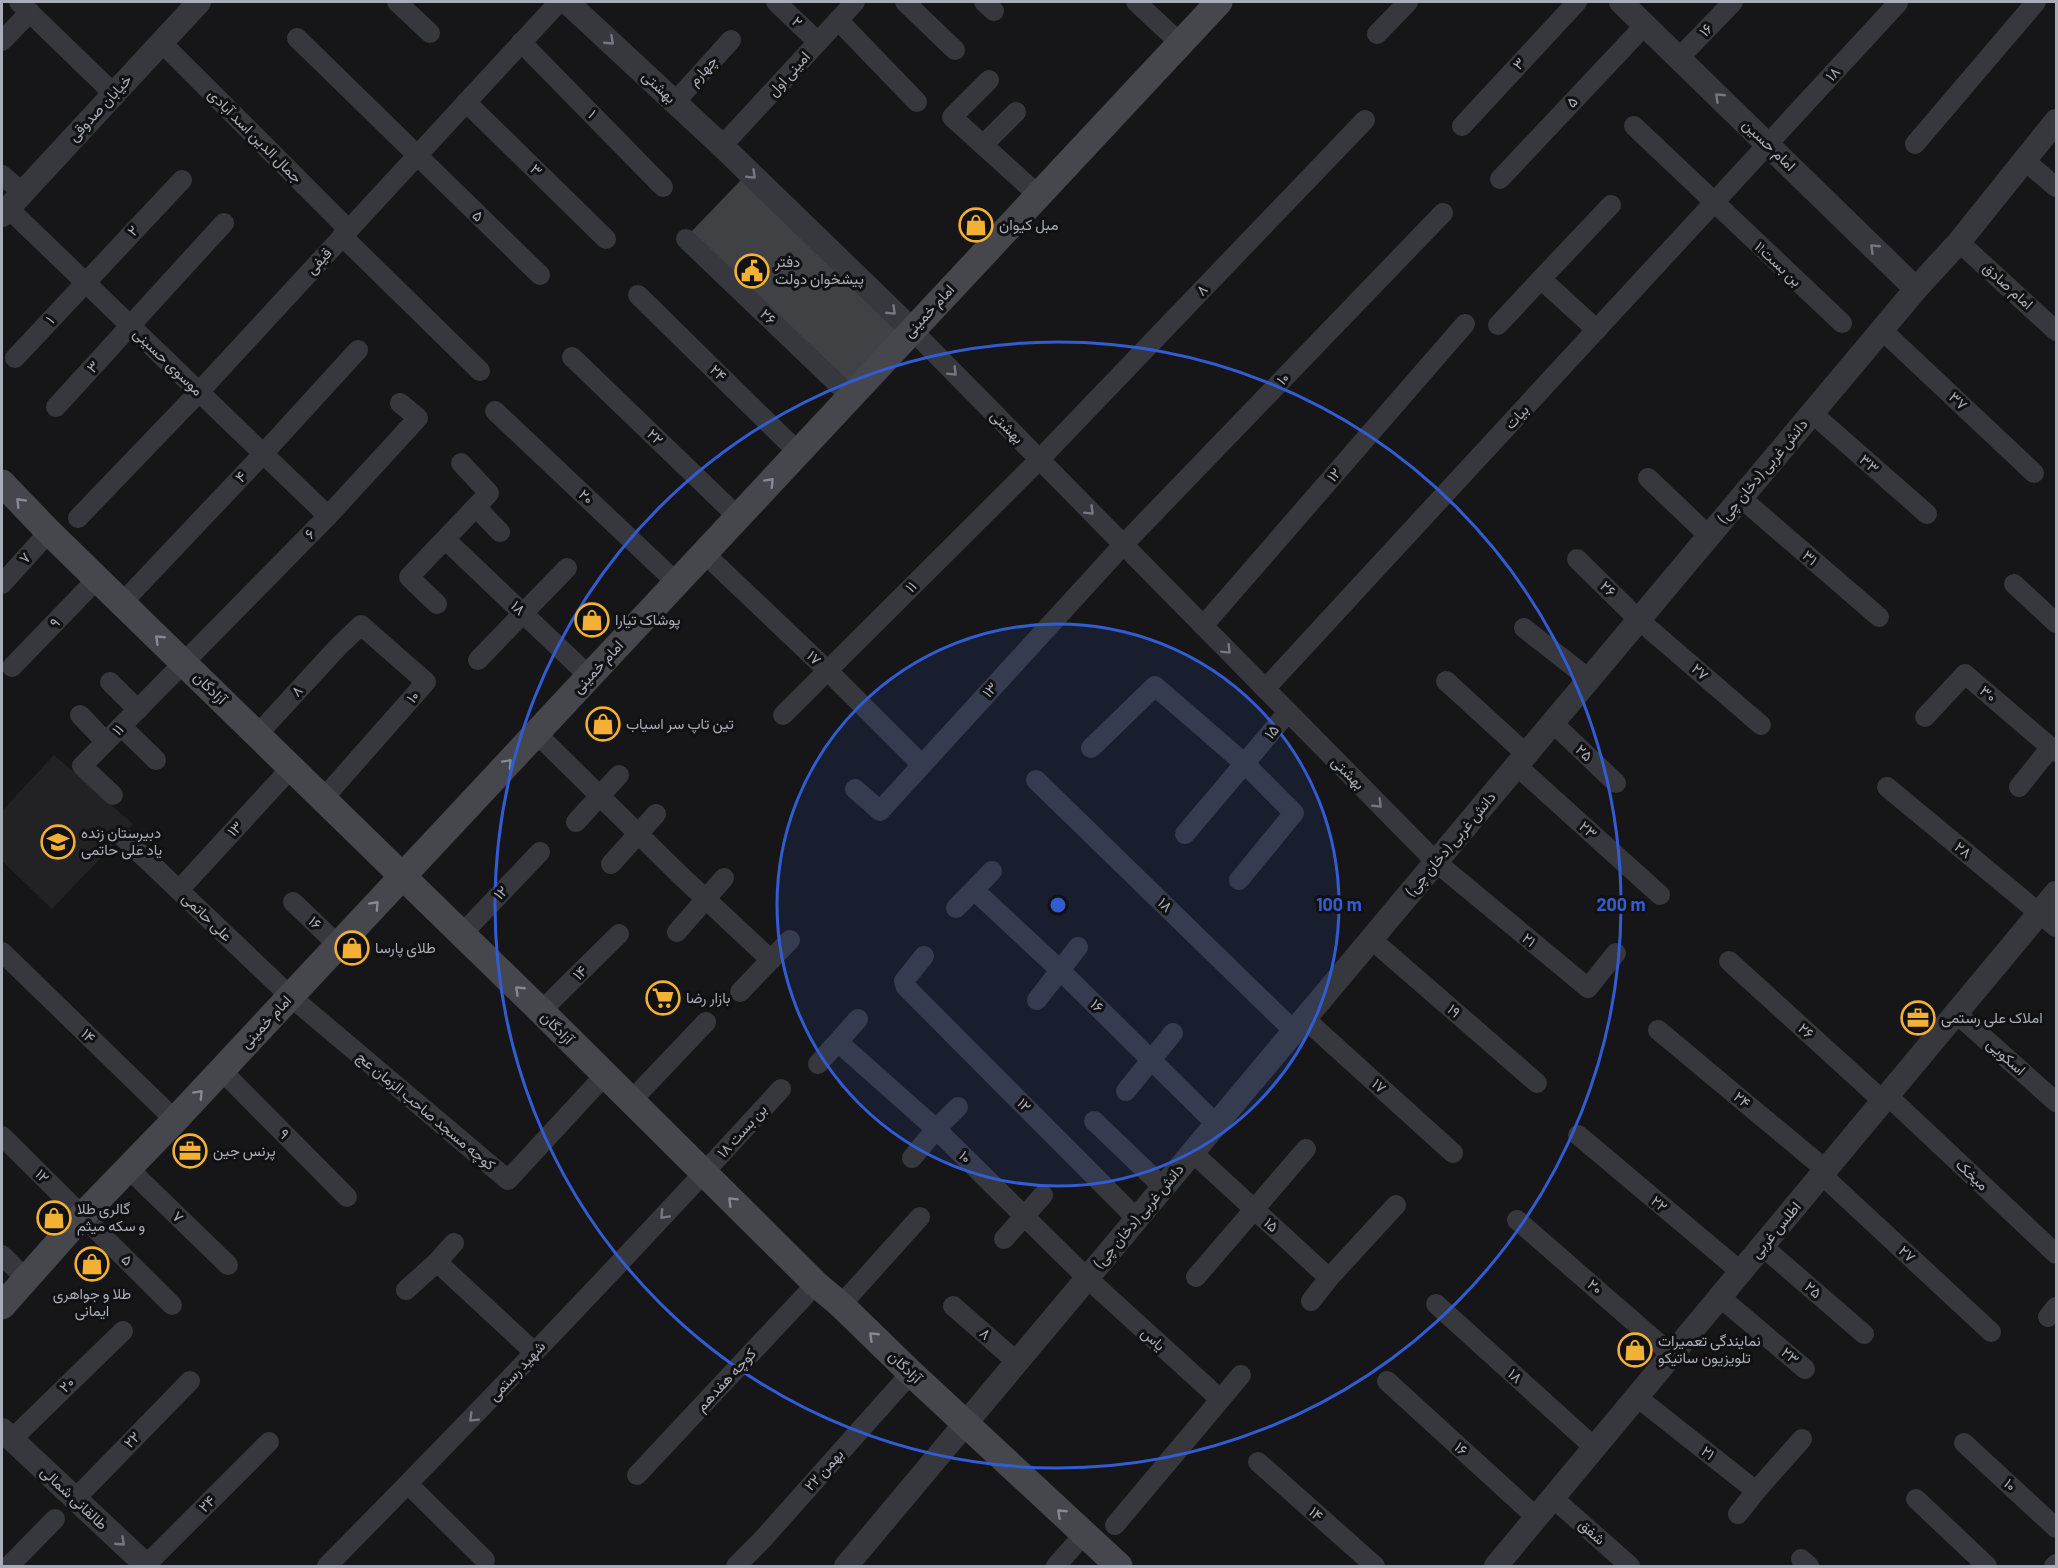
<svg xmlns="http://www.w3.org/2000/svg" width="2058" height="1568" font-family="Barlow,Vazirmatn,sans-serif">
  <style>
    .built { fill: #222225 }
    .building { fill: #404145 }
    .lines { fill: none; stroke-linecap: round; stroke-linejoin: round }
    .minor { stroke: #37383d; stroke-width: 20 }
    .tertiary { stroke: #37383d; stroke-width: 24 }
    .secondary { stroke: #45474d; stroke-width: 27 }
    .oneway { stroke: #757881 }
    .oneway2 { stroke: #858993 }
    .ring { fill: none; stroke: #325cd3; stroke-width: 3 }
    .labels { text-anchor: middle; stroke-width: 6; stroke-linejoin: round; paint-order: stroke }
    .street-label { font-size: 15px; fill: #a8adb8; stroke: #111113 }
    .poi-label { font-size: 15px; fill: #a8adb8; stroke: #111113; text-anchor: start }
    .centre { fill: #325cd3; stroke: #111113; stroke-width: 3 }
    .ring-label { font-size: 18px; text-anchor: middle; font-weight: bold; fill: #325cd3; stroke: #111113; stroke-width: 6; stroke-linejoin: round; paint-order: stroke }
  </style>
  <rect width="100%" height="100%" fill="#161618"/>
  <polygon class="built" points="54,755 133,824 52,909 2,861 2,811"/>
  <polygon class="building" points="742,179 900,331 849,385 691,232"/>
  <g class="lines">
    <g class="minor">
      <polyline points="19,2 114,94"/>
      <polyline points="397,2 430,33"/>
      <polyline points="776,2 818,42"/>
      <polyline points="905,2 955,50"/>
      <polyline points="984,2 994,11"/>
      <polyline points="1136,2 1180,43"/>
      <polyline points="838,20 917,102"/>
      <polyline points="1377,34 1408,2"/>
      <polyline points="297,38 540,275"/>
      <polyline points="2,41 30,12"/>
      <polyline points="161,42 348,229"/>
      <polyline points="521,42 663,187"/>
      <polyline points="1679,58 1733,2"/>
      <polyline points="989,80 952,117 1038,195"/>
      <polyline points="466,102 606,239"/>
      <polyline points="675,102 731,40"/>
      <polyline points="1462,126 1577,2"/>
      <polyline points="1634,126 1842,323"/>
      <polyline points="1915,144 2036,2"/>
      <polyline points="983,145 1016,112"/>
      <polyline points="722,146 855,2"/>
      <polyline points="2024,160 2056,187"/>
      <polyline points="2,175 22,192"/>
      <polyline points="1500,179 1645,25"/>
      <polyline points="8,208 328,516"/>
      <polyline points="342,236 480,371"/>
      <polyline points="686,239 850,396"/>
      <polyline points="1959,242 2056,331"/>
      <polyline points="1541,279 1611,205"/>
      <polyline points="638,295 798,452"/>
      <polyline points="1498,325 1541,279 1597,330"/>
      <polyline points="912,330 1436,862 1588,988 1616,953"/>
      <polyline points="1882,330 2034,473"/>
      <polyline points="572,357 738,517"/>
      <polyline points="15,358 182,180"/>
      <polyline points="56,407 224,223"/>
      <polyline points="495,411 676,582"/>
      <polyline points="1812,413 1927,514"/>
      <polyline points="1648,478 1709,536"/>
      <polyline points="1741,498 1879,617"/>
      <polyline points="476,507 500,532"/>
      <polyline points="78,518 199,392 559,2"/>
      <polyline points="446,540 589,676"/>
      <polyline points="704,553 827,670 922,765"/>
      <polyline points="1577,559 1639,620 1761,725"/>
      <polyline points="2,584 49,532"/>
      <polyline points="2014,584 2056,623"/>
      <polyline points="122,603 263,454 358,350"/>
      <polyline points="437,604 409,577 489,493 461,463"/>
      <polyline points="1203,626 1465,324"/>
      <polyline points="1524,628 1589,679"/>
      <polyline points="478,660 567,568"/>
      <polyline points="12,667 97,579"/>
      <polyline points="1446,681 1526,754"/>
      <polyline points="110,682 138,710"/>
      <polyline points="1265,689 1898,3"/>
      <polyline points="80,715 106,742"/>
      <polyline points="783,715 1039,460 1365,120"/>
      <polyline points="1925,717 1965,674 2056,752"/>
      <polyline points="1553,723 1616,783"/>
      <polyline points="122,727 156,760"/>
      <polyline points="536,733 679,874 771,960"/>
      <polyline points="257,735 338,647 361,625 426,682 322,800"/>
      <polyline points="1091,748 1155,686 1245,764 1294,813 1239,880"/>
      <polyline points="1517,766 1660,895"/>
      <polyline points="1036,780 1294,1031"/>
      <polyline points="1887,787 2056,927"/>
      <polyline points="2019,787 2051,747"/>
      <polyline points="855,789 880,811 1123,545 1443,213"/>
      <polyline points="113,795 82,766 328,516 418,418 400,403"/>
      <polyline points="576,822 619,775"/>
      <polyline points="1185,834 1288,712"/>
      <polyline points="124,838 290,996 508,1180 605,1075"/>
      <polyline points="611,864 656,814"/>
      <polyline points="179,890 291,768"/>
      <polyline points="974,890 1060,970 1216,1124"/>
      <polyline points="293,902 338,945"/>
      <polyline points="956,908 992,871"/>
      <polyline points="677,932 724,878"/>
      <polyline points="462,934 540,852"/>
      <polyline points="1371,939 1537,1083"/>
      <polyline points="2,952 175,1120"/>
      <polyline points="924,956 904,981 906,987 1137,1219"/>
      <polyline points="1729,961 1883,1101"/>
      <polyline points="740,992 790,940"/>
      <polyline points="1037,1000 1078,947"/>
      <polyline points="541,1011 619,934"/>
      <polyline points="1956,1013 2056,1102"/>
      <polyline points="1305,1019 1453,1153"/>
      <polyline points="1658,1030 1826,1170"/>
      <polyline points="838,1042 936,1129 1087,1278 1220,1399"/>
      <polyline points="818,1064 858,1019"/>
      <polyline points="221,1070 347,1197"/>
      <polyline points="1126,1091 1173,1033"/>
      <polyline points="1888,1096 2056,1254"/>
      <polyline points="631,1101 706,1022"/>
      <polyline points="1094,1121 1163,1187"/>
      <polyline points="1578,1135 1741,1272"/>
      <polyline points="2,1136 172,1305"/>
      <polyline points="1193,1153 1329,1278 1311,1301"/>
      <polyline points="912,1158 936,1129 958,1107"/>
      <polyline points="128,1168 228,1265"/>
      <polyline points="1822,1175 1991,1332"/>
      <polyline points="1517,1220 1672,1355"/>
      <polyline points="1004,1239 1043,1195"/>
      <polyline points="1762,1246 1864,1334"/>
      <polyline points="2,1255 26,1279"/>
      <polyline points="437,1262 534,1352"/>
      <polyline points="1196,1277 1306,1149"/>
      <polyline points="1329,1278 1396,1205"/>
      <polyline points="406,1290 437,1262 454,1243"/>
      <polyline points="1720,1297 1805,1369"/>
      <polyline points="1436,1304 1595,1448"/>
      <polyline points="841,1305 920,1217"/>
      <polyline points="953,1306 1017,1362"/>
      <polyline points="2048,1317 2056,1307"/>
      <polyline points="1387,1381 1536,1517"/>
      <polyline points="1637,1397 1756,1491 1738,1514"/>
      <polyline points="12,1439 123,1331"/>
      <polyline points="1964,1443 2056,1528"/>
      <polyline points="1258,1462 1375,1566"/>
      <polyline points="637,1475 816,1284"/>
      <polyline points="408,1484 485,1560"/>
      <polyline points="1756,1491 1802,1439"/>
      <polyline points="1553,1498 1630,1566"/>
      <polyline points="75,1499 190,1381"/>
      <polyline points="1916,1499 1987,1566"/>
      <polyline points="1115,1525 1241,1375"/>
      <polyline points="1801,1559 1809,1566"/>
      <polyline points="146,1565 269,1442"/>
      <polyline points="9,1566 55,1519"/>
      <path d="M 327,1566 C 481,1410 633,1251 781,1089"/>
      <polyline points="736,1566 762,1540 911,1373"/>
      <polyline points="1056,1566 1084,1534"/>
      <polyline points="2054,1566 2056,1564"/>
    </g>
    <g class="tertiary">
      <polyline points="567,2 722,146 912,330"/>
      <polyline points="1621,2 1916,289"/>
      <polyline points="2,215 199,2"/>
      <polyline points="2,1430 147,1566"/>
      <polyline points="846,1566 1916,289 1959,242 2056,121"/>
      <polyline points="1496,1566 2056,893"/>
    </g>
    <g class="secondary">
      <polyline points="2,483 49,532 541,1011 816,1284 841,1305 911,1373 1119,1566"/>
      <polyline points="2,1306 82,1216 175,1120 1219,2"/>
    </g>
  </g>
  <defs><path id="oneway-chevron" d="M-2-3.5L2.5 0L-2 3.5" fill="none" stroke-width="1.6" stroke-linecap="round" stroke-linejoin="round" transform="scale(1.5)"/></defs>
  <g class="oneway">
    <use href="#oneway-chevron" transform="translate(610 41) rotate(43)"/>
    <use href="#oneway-chevron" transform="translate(1719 97) rotate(-136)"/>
    <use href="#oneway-chevron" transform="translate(752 175) rotate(44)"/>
    <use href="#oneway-chevron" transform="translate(1874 248) rotate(-136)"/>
    <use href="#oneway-chevron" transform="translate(892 311) rotate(44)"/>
    <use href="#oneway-chevron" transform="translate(953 372) rotate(45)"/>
    <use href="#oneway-chevron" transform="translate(1090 511) rotate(45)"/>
    <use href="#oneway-chevron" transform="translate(1227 650) rotate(45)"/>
    <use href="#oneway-chevron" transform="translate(1378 804) rotate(45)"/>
    <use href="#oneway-chevron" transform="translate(664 1215) rotate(133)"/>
    <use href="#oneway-chevron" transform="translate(473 1418) rotate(135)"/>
    <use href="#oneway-chevron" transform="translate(121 1542) rotate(43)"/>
  </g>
  <g class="oneway2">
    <use href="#oneway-chevron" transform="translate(770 482) rotate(-47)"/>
    <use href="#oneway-chevron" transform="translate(20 502) rotate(-134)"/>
    <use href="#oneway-chevron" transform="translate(159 639) rotate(-136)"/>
    <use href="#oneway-chevron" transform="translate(508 763) rotate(-47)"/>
    <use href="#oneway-chevron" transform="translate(375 905) rotate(-47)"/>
    <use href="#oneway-chevron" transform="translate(519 990) rotate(-136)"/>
    <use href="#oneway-chevron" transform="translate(199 1094) rotate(-47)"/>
    <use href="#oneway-chevron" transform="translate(732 1201) rotate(-135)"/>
    <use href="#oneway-chevron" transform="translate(873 1336) rotate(-136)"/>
    <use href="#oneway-chevron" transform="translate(1061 1513) rotate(-137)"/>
  </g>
  <circle cx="1058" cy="905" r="281" fill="#325cd3" fill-opacity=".12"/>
  <g class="ring">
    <circle cx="1058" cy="905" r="281"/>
    <circle cx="1058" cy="905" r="563"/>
  </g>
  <defs>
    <symbol id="shop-ring" viewBox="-11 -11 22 22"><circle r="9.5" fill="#111113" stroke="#f2b134" stroke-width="1.5"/><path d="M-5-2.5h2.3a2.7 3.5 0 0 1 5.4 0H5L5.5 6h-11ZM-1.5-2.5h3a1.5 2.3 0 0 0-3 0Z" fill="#f2b134"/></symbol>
    <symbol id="civic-ring" viewBox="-11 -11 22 22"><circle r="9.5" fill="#111113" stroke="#f2b134" stroke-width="1.5"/><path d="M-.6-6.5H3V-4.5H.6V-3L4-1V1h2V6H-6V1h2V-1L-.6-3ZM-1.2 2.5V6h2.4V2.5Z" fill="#f2b134"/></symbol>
    <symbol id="school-ring" viewBox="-11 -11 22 22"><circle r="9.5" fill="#111113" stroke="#f2b134" stroke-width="1.5"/><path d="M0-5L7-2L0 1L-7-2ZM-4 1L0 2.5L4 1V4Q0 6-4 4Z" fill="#f2b134"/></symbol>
    <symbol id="supermarket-ring" viewBox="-11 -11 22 22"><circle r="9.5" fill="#111113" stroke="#f2b134" stroke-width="1.5"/><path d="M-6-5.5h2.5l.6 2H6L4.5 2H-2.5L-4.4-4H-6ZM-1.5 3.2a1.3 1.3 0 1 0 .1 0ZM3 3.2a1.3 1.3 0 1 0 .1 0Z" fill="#f2b134"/></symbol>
    <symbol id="office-ring" viewBox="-11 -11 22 22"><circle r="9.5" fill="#111113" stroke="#f2b134" stroke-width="1.5"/><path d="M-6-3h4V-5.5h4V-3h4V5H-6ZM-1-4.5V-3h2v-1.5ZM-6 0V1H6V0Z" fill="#f2b134"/></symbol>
  </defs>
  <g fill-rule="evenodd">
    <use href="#shop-ring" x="957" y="206" width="38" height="38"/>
    <use href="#civic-ring" x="733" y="252" width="38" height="38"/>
    <use href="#shop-ring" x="573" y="601" width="38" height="38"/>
    <use href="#shop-ring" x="584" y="705" width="38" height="38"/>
    <use href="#school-ring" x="39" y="823" width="38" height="38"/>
    <use href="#shop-ring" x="333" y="929" width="38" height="38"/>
    <use href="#supermarket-ring" x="644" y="979" width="38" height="38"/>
    <use href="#office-ring" x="1899" y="999" width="38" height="38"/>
    <use href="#office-ring" x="171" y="1132" width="38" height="38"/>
    <use href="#shop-ring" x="35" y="1199" width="38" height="38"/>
    <use href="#shop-ring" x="73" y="1245" width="38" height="38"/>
    <use href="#shop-ring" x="1616" y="1331" width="38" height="38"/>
  </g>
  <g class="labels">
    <g class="street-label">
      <text transform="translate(797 22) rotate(44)" y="5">۲</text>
      <text transform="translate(1706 30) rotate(-47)" y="5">۱۶</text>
      <text transform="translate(1519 64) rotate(-47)" y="5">۳</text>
      <text transform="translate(703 71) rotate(-48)" y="5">چهارم</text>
      <text transform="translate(789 74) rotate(-48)" y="5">امینی اول</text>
      <text transform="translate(1833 74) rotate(-48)" y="5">۱۸</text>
      <text transform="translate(659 87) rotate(43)" y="5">بهشتی</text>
      <text transform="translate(1572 102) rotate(-47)" y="5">۵</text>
      <text transform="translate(100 108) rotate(-47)" y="5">خیابان صدوقی</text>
      <text transform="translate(592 114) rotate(46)" y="5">۱</text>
      <text transform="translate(255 136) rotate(45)" y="5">جمال الدین اسد آبادی</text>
      <text transform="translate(1769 145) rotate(44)" y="5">امام حسین</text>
      <text transform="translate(536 170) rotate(44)" y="5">۳</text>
      <text transform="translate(478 216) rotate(44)" y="5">۵</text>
      <text transform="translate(133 231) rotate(-46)" y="5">۲</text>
      <text transform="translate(319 261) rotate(-47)" y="5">قیفی</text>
      <text transform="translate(1778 264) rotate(43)" y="5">بن بست۱۱</text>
      <text transform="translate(2008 286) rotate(42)" y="5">امام صادق</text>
      <text transform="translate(1202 290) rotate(-46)" y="5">۸</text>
      <text transform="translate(929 311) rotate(-47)" y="5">امام خمینی</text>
      <text transform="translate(768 317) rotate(44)" y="5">۲۶</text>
      <text transform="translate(50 320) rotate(-47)" y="5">۱</text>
      <text transform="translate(168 362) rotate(44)" y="5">موسوی حسینی</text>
      <text transform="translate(93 367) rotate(-47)" y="5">۳</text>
      <text transform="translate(718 373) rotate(44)" y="5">۲۴</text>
      <text transform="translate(1283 379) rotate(-46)" y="5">۱۰</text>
      <text transform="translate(1958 401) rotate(43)" y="5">۳۷</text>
      <text transform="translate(1517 417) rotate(-47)" y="5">بیات</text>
      <text transform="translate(1007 427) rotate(45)" y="5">بهشتی</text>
      <text transform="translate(655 437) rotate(44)" y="5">۲۲</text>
      <text transform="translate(1869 464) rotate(42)" y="5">۳۳</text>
      <text transform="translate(1763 471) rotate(-50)" y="5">دانش غربی (دخان چی)</text>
      <text transform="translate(1334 475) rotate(-49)" y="5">۱۲</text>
      <text transform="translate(241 477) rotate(-46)" y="5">۴</text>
      <text transform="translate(586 497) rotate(44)" y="5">۲۰</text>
      <text transform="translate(310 534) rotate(-46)" y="5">۶</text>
      <text transform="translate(25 558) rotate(-48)" y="5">۷</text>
      <text transform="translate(1810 558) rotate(41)" y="5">۳۱</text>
      <text transform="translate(911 587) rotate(-45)" y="5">۱۱</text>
      <text transform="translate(1608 589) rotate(44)" y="5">۲۶</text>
      <text transform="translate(518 608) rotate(44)" y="5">۱۸</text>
      <text transform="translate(55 623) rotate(-46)" y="5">۹</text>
      <text transform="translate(814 658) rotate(44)" y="5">۱۷</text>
      <text transform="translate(598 667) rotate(-47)" y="5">امام خمینی</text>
      <text transform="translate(1700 672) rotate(41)" y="5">۲۷</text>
      <text transform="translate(210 688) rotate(44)" y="5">آزادگان</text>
      <text transform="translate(990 690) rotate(-48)" y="5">۱۳</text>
      <text transform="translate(297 691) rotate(-48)" y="5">۸</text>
      <text transform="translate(1988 694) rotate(40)" y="5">۳۰</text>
      <text transform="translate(413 697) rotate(-49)" y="5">۱۰</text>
      <text transform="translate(118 730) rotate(-45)" y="5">۱۱</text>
      <text transform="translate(1272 732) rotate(-50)" y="5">۱۵</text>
      <text transform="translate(1584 753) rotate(44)" y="5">۲۵</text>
      <text transform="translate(1348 773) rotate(45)" y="5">بهشتی</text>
      <text transform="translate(235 829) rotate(-47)" y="5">۱۳</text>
      <text transform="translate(1588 830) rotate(42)" y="5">۲۳</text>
      <text transform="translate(1451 844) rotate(-50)" y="5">دانش غربی (دخان چی)</text>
      <text transform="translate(1963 850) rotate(39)" y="5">۲۸</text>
      <text transform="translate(501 893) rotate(-46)" y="5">۱۲</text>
      <text transform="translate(1165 905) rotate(44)" y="5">۱۸</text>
      <text transform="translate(207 917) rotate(44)" y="5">علی حاتمی</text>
      <text transform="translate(315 923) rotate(44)" y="5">۱۶</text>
      <text transform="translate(1529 940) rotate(40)" y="5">۲۱</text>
      <text transform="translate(580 973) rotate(-45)" y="5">۱۴</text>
      <text transform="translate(1097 1006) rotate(44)" y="5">۱۶</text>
      <text transform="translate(1454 1011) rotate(41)" y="5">۱۹</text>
      <text transform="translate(266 1022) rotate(-47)" y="5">امام خمینی</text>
      <text transform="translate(557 1028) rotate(45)" y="5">آزادگان</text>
      <text transform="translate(1806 1031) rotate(42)" y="5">۲۶</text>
      <text transform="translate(88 1036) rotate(44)" y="5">۱۴</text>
      <text transform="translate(2006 1057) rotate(42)" y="5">اسکویی</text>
      <text transform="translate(1379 1086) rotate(42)" y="5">۱۷</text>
      <text transform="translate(1742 1100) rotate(40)" y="5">۲۴</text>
      <text transform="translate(1024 1105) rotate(45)" y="5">۱۲</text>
      <text transform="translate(426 1111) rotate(40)" y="5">کوچه مسجد صاحب الزمان عج</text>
      <text transform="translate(742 1131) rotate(-48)" y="5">بن بست ۱۸</text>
      <text transform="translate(284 1134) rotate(45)" y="5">۹</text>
      <text transform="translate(965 1157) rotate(44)" y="5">۱۰</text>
      <text transform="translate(1972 1175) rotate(43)" y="5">میخک</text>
      <text transform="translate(42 1176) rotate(45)" y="5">۱۲</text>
      <text transform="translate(1659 1204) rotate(40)" y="5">۲۲</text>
      <text transform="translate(1139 1216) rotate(-50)" y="5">دانش غربی (دخان چی)</text>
      <text transform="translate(178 1217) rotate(44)" y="5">۷</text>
      <text transform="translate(1271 1225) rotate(43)" y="5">۱۵</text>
      <text transform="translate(1776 1230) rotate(-50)" y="5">اطلس غربی</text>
      <text transform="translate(1907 1254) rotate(43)" y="5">۲۷</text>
      <text transform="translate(127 1260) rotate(45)" y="5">۵</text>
      <text transform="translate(1595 1287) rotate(41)" y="5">۲۰</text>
      <text transform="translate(1813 1290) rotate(41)" y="5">۲۵</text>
      <text transform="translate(985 1334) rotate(41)" y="5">۸</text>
      <text transform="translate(1153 1339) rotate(42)" y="5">یاس</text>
      <text transform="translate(1790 1356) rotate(41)" y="5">۲۳</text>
      <text transform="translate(905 1367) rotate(44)" y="5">آزادگان</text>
      <text transform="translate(517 1371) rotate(-47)" y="5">شهید رستمی</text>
      <text transform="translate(1515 1376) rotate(42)" y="5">۱۸</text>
      <text transform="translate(726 1380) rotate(-47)" y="5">کوچه هفدهم</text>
      <text transform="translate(67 1385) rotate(-44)" y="5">۲۰</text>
      <text transform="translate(132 1440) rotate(-46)" y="5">۲۲</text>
      <text transform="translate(1461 1449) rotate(42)" y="5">۱۶</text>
      <text transform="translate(1708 1453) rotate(38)" y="5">۲۱</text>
      <text transform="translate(824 1470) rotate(-48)" y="5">۲۲ بهمن</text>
      <text transform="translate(2010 1485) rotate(43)" y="5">۱۰</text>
      <text transform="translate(74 1498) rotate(43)" y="5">طالقانی شمالی</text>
      <text transform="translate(207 1504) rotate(-45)" y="5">۲۴</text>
      <text transform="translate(1316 1514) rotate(42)" y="5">۱۴</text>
      <text transform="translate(1592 1532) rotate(42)" y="5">شفق</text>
    </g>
    <g class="poi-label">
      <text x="999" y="230">مبل کیوان</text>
      <text x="775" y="267">دفتر<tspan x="775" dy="17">پیشخوان دولت</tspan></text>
      <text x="615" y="625">پوشاک تیارا</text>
      <text x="626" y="729">تین تاپ سر اسیاب</text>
      <text x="81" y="838">دبیرستان زنده<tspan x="81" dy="17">یاد علی حاتمی</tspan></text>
      <text x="375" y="953">طلای پارسا</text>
      <text x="686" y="1003">بازار رضا</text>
      <text x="1941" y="1023">املاک علی رستمی</text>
      <text x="213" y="1156">پرنس جین</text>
      <text x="77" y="1214">گالری طلا<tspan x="77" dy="17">و سکه میثم</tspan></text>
      <text x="92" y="1299" text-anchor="middle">طلا و جواهری<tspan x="92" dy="17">ایمانی</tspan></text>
      <text x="1658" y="1346">نمایندگی تعمیرات<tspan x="1658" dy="17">تلویزیون ساتیکو</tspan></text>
    </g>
  </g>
  <circle cx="1058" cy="905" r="9" class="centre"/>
  <g class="ring-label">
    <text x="1339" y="911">100 m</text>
    <text x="1621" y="911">200 m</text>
  </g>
  <rect width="2058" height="1568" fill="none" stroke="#a8adb8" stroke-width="6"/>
</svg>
